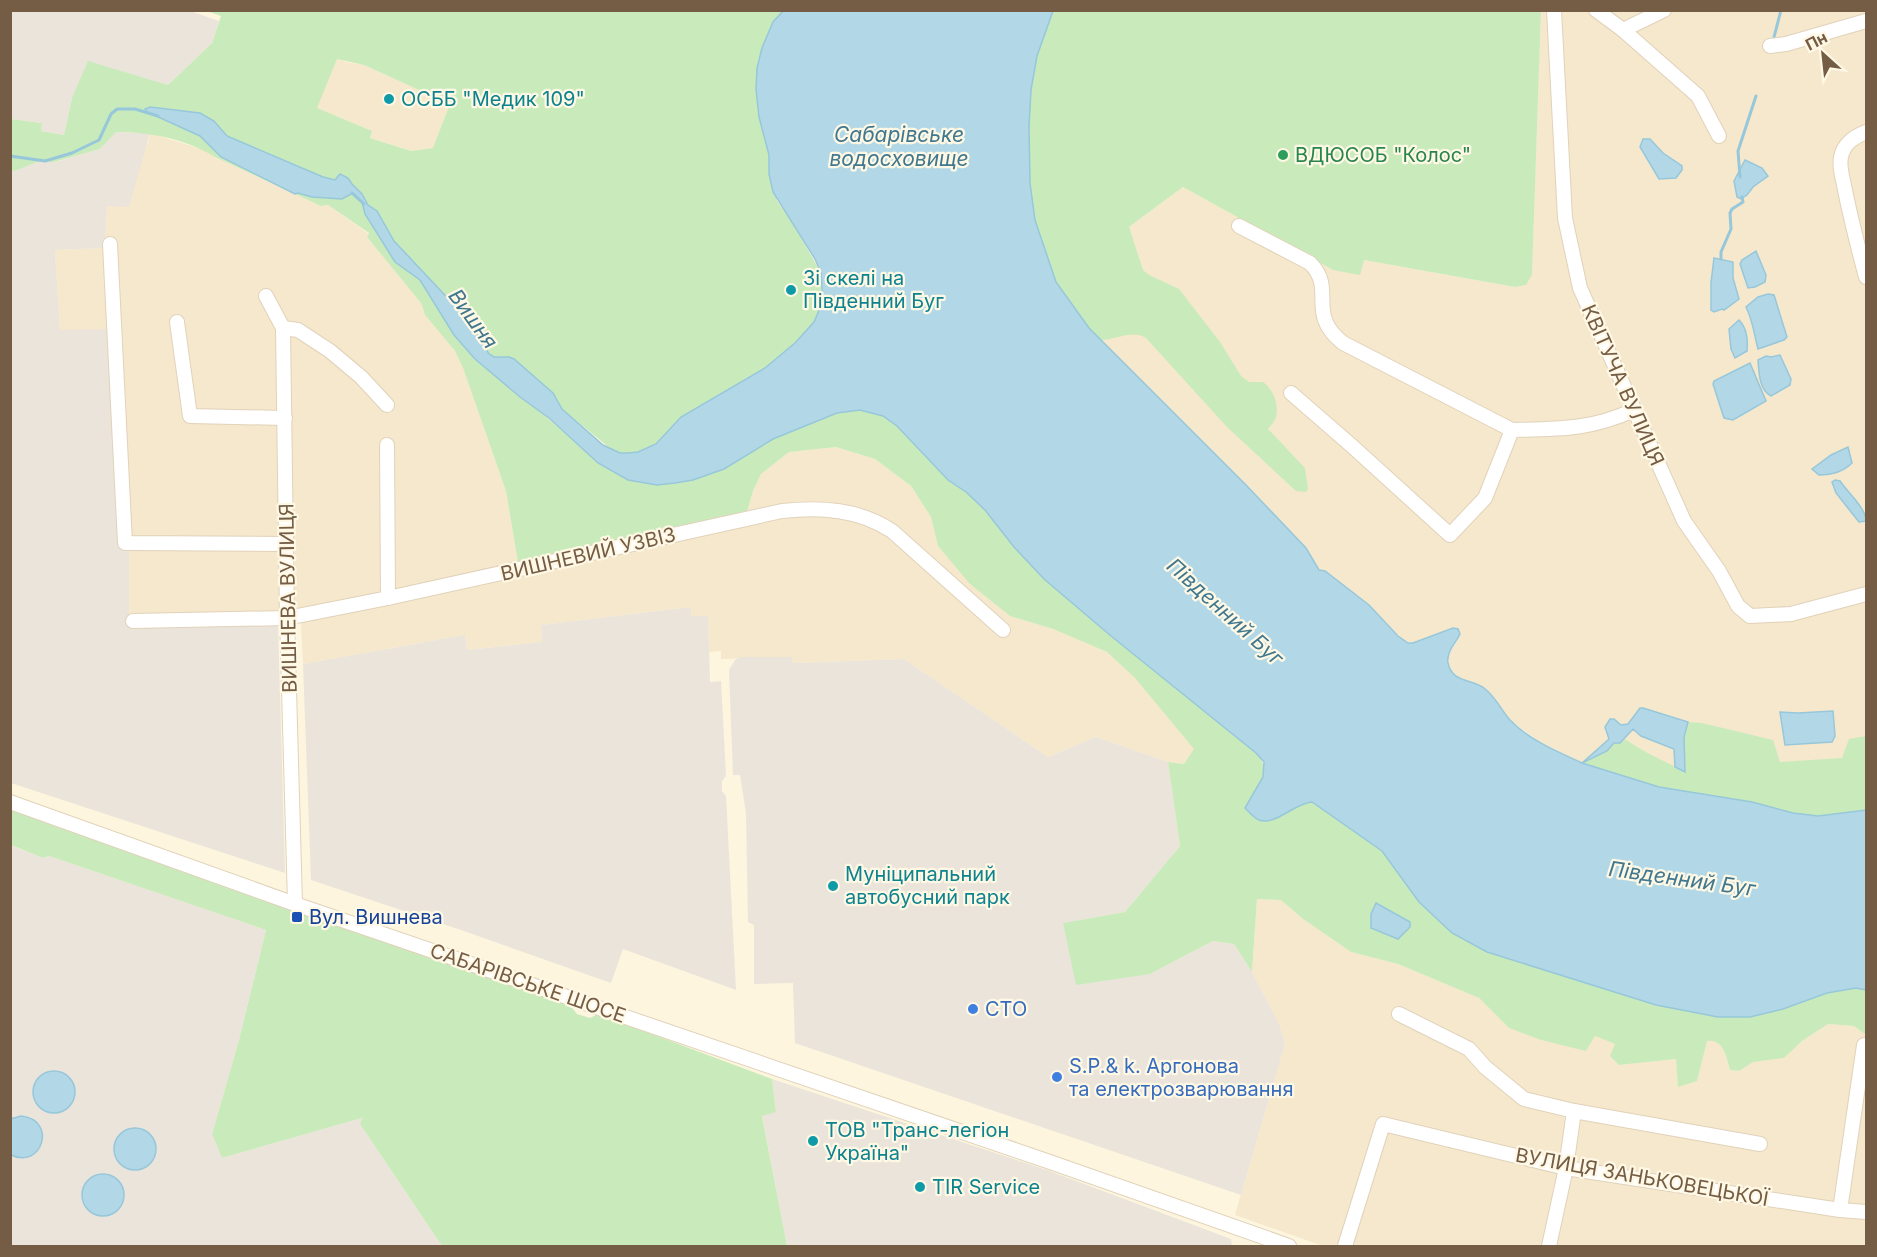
<svg xmlns="http://www.w3.org/2000/svg" width="1877" height="1257" font-family="Inter,sans-serif">
  <style>
    .residential { fill: #f5e8cc }
    .industrial { fill: #ebe4da }
    .green { fill: #c9ebbc; fill-rule: evenodd }
    .water { fill: #b2d8e7; stroke: #97c7da; stroke-width: 1.5 }
    .lines { fill: none; stroke-linecap: round; stroke-linejoin: round }
    .stream { stroke: #97c7da; stroke-width: 3 }
    .minor-casing { stroke: #e1d2ba; stroke-width: 16 }
    .minor { stroke: #fff; stroke-width: 14 }
    .culture-dot { fill: #0f9aa8; stroke: #fff8e5; stroke-width: 2 }
    .leisure-dot { fill: #2e9e5b; stroke: #fff8e5; stroke-width: 2 }
    .transit-dot { fill: #1a4fb4; stroke: #fff8e5; stroke-width: 2 }
    .shop-dot { fill: #3f7fe0; stroke: #fff8e5; stroke-width: 2 }
    .labels { text-anchor: middle; stroke-width: 4.5; stroke-linejoin: round; paint-order: stroke }
    .culture-label { font-size: 20px; fill: #0d838f; stroke: #fff8e5; text-anchor: start }
    .leisure-label { font-size: 20px; fill: #27864d; stroke: #fff8e5; text-anchor: start }
    .street-label { font-size: 20px; fill: #745c45; stroke: #fff8e5 }
    .transit-label { font-size: 20px; fill: #164399; stroke: #fff8e5; text-anchor: start }
    .shop-label { font-size: 20px; fill: #366cbe; stroke: #fff8e5; text-anchor: start }
    .water-label { font-size: 21px; font-style: italic; fill: #407890; stroke: #fff8e5 }
  </style>
  <rect width="100%" height="100%" fill="#fdf5de"/>
  <g class="residential">
    <polygon points="1541,11 1866,11 1866,810 1581,763 1537,740 1509,719 1483,687 1461,680 1450,669 1448,656 1458,640 1453,628 1413,643 1404,641 1369,605 1319,570 1306,548 1246,485 1089,328 1056,282 1183,187 1333,270 1364,260 1515,287 1526,285 1532,275"/>
    <polygon points="337,58 346,62 364,65 441,100 448,109 434,148 411,151 370,138 372,131 316,108"/>
    <polygon points="150,133 204,150 215,157 321,206 328,205 369,234 367,237 421,303 425,315 455,351 463,368 506,491 519,569 745,519 753,491 761,474 789,452 836,447 875,459 911,486 931,517 938,546 1010,616 1053,629 1107,652 1135,678 1195,749 1184,764 1168,762 1096,737 1048,757 904,659 793,663 792,657 721,659 721,651 709,652 708,616 691,616 690,607 541,625 542,642 467,650 465,635 303,664 301,623 129,625 129,549 122,549 110,329 60,331 55,250 105,248 107,206 148,143"/>
    <polygon points="1257,899 1281,900 1303,919 1351,952 1398,964 1479,998 1509,1028 1541,1040 1586,1050 1595,1036 1615,1044 1619,1065 1676,1059 1679,1086 1697,1081 1706,1041 1713,1040 1722,1045 1730,1070 1739,1071 1752,1062 1784,1058 1802,1041 1828,1024 1854,1026 1866,1035 1866,1246 1323,1246 1235,1215 1285,1044 1280,1026 1252,972"/>
  </g>
  <g class="industrial">
    <polygon points="11,11 190,11 219,21 212,43 168,85 72,98 64,135 41,131 42,123 11,119"/>
    <polygon points="115,132 150,133 129,207 107,206 105,248 55,250 60,330 111,329 129,549 129,625 278,624 285,873 11,783 11,170 15,171 37,162 55,162 100,149"/>
    <polygon points="691,607 691,616 708,616 710,682 721,681 726,776 722,781 722,791 726,796 736,990 623,949 611,983 458,929 311,880 303,664 465,635 467,650 542,642 541,625"/>
    <polygon points="740,657 792,657 793,663 904,659 1048,757 1096,737 1168,762 1180,846 1125,912 1064,923 1150,974 1213,941 1234,944 1252,972 1280,1026 1285,1044 1241,1195 795,1043 793,983 754,984 754,925 748,922 746,813 740,775 733,775 729,670 735,660"/>
    <polygon points="10,845 43,858 49,856 266,930 239,1040 212,1134 222,1158 362,1118 360,1124 442,1246 11,1246"/>
    <polygon points="772,1079 1047,1170 1231,1239 1232,1246 787,1246 762,1115 776,1112"/>
  </g>
  <g class="green">
    <path d="M 207,11 L 812,11 L 759,57 L 756,89 L 759,117 L 769,155 L 769,174 L 777,201 L 794,225 L 821,273 L 823,301 L 814,322 L 795,343 L 766,368 L 656,444 L 638,452 L 629,453 L 620,453 L 611,449 L 562,409 L 553,393 L 534,406 L 598,463 L 628,480 L 657,485 L 692,480 L 724,469 L 773,439 L 837,413 L 860,410 L 883,416 L 897,426 L 948,480 L 966,492 L 985,510 L 1014,547 L 1044,579 L 1111,636 L 1256,753 C 1265,763 1267,772 1259,784 L 1285,814 L 1300,804 L 1312,802 L 1382,851 L 1419,902 L 1487,952 L 1656,1005 L 1718,1017 L 1750,1017 L 1783,1009 L 1827,993 L 1856,988 L 1866,990 L 1866,1035 L 1854,1026 L 1828,1024 L 1802,1041 L 1784,1058 L 1753,1062 L 1739,1071 L 1730,1070 C 1726,1057 1724,1039 1707,1041 L 1697,1081 L 1678,1087 L 1676,1059 L 1619,1065 L 1610,1056 L 1615,1044 L 1595,1036 L 1586,1051 L 1541,1040 L 1509,1028 L 1479,998 L 1398,964 L 1351,952 L 1303,919 L 1281,900 L 1257,899 L 1252,972 L 1234,944 L 1213,941 L 1150,974 L 1076,985 L 1063,923 L 1125,912 L 1180,846 L 1168,762 L 1184,764 L 1194,749 L 1135,678 L 1107,652 L 1053,629 L 1010,616 L 970,584 L 938,546 L 931,517 L 911,486 L 875,459 L 836,447 L 789,452 L 761,474 L 753,491 L 745,519 L 519,569 L 506,491 L 463,368 L 455,351 L 425,315 L 421,303 L 367,237 L 369,233 L 328,205 L 321,206 L 215,157 C 186,139 150,132 116,132 L 100,149 L 54,162 L 37,162 L 15,171 L 11,170 L 11,119 L 42,123 L 41,131 L 64,135 L 72,98 L 88,61 L 168,85 L 212,43 L 221,16 ZM 337,59 L 364,65 L 441,100 L 448,109 L 433,148 L 411,151 L 370,138 L 372,131 L 317,108 Z"/>
    <path d="M 1053,11 L 1541,11 L 1532,275 L 1526,285 L 1515,287 L 1364,260 L 1360,275 L 1333,270 L 1183,187 L 1129,227 L 1143,270 L 1149,275 L 1179,289 L 1220,342 L 1241,376 L 1249,382 L 1263,382 C 1273,389 1279,404 1276,417 C 1275,421 1271,425 1268,429 L 1305,468 L 1308,489 L 1306,492 L 1296,491 L 1227,427 L 1146,338 C 1133,329 1116,340 1100,340 L 1089,328 L 1056,282 L 1035,220 L 1030,184 L 1029,126 L 1031,90 L 1037,56 Z"/>
    <path d="M 1688,722 L 1702,723 L 1773,740 L 1780,762 L 1842,758 L 1849,739 L 1866,736 L 1866,810 L 1818,816 L 1793,813 L 1752,802 L 1659,787 L 1581,763 L 1607,751 L 1614,743 L 1620,743 L 1625,739 C 1643,752 1664,761 1684,771 L 1684,737 Z"/>
    <polygon points="10,803 569,1004 577,1014 590,1018 598,1014 772,1079 776,1112 762,1116 787,1246 442,1246 360,1124 362,1118 222,1158 212,1134 239,1040 266,930 49,856 43,858 11,845"/>
  </g>
  <g class="water">
    <path d="M 784,10 L 1053,11 L 1037,56 L 1031,90 L 1029,126 L 1030,183 L 1035,220 L 1056,282 L 1089,328 L 1246,485 L 1306,548 L 1319,570 L 1325,571 L 1369,605 L 1398,636 L 1408,643 L 1413,643 L 1453,628 L 1458,629 L 1460,634 C 1456,643 1446,652 1448,663 C 1452,683 1472,679 1484,688 C 1496,697 1501,710 1510,720 C 1529,740 1558,752 1582,763 L 1609,739 L 1605,727 L 1610,719 L 1614,719 L 1621,725 L 1628,724 L 1640,708 L 1643,708 L 1688,722 L 1684,737 L 1685,772 L 1675,767 L 1674,749 L 1641,736 L 1633,729 L 1620,743 L 1614,743 L 1607,751 L 1582,763 L 1659,787 L 1752,802 L 1793,813 L 1818,816 L 1866,810 L 1866,990 L 1856,988 L 1827,993 L 1783,1009 L 1750,1017 L 1718,1017 L 1656,1005 L 1487,952 L 1452,933 L 1419,902 L 1382,851 L 1312,802 C 1295,803 1275,826 1259,820 C 1254,818 1249,812 1245,808 L 1263,777 L 1264,762 L 1256,753 L 1111,636 L 1044,579 L 1014,547 L 985,510 L 966,492 L 948,480 L 897,426 L 883,416 L 860,410 L 837,413 L 773,439 L 724,469 L 693,480 L 675,483 L 657,485 L 628,480 L 598,463 L 549,418 L 520,397 L 475,359 L 454,335 L 420,280 L 395,262 L 365,214 L 362,202 L 353,193 L 342,199 L 312,197 L 298,193 L 295,194 L 221,157 L 200,136 L 147,112 L 145,109 L 150,107 L 200,113 L 214,121 L 227,136 L 323,177 L 335,180 L 340,174 L 348,178 L 352,184 L 362,194 L 368,205 L 377,211 L 394,241 L 472,324 L 489,354 L 494,357 L 509,357 L 514,359 L 553,393 L 562,409 L 603,445 L 620,453 L 629,453 L 638,452 L 656,444 L 681,417 L 765,368 L 795,343 L 814,322 L 823,301 L 821,273 L 815,259 L 773,192 L 769,174 L 769,155 L 759,117 L 756,89 L 757,68 L 762,48 L 773,22 Z"/>
    <polygon points="1643,139 1650,139 1663,153 1682,166 1682,170 1676,178 1659,179 1640,147"/>
    <polygon points="1745,160 1762,168 1768,176 1753,187 1747,195 1741,199 1737,197 1734,181"/>
    <polygon points="1756,251 1766,275 1765,282 1755,287 1748,288 1740,264 1742,260"/>
    <polygon points="1714,258 1733,262 1733,278 1739,299 1724,310 1722,309 1714,312 1711,310 1711,283"/>
    <path d="M 1768,294 L 1774,295 L 1787,337 L 1784,340 L 1758,349 C 1754,334 1753,321 1746,307 L 1758,297 Z"/>
    <path d="M 1739,320 C 1747,328 1748,340 1747,351 L 1735,358 L 1731,349 L 1729,329 Z"/>
    <path d="M 1780,355 L 1791,379 L 1790,385 L 1771,396 C 1759,390 1759,372 1758,360 L 1766,356 L 1771,357 Z"/>
    <polygon points="1750,363 1766,401 1733,420 1724,418 1713,384 1714,381"/>
    <path d="M 1848,447 L 1852,463 C 1843,472 1831,475 1819,475 L 1812,469 L 1831,455 Z"/>
    <path d="M 1835,480 L 1840,481 C 1848,493 1866,508 1866,521 L 1859,522 L 1836,493 L 1832,482 Z"/>
    <polygon points="1833,711 1835,736 1832,742 1785,745 1780,712 1798,713"/>
    <polygon points="1376,903 1410,922 1410,927 1398,939 1371,928 1371,914"/>
    <circle cx="54" cy="1092" r="21"/>
    <path d="M 21,1116 C 58,1120 42,1170 11,1155 L 10,1119 Z"/>
    <circle cx="135" cy="1149" r="21"/>
    <circle cx="103" cy="1195" r="21"/>
  </g>
  <g class="lines">
    <g class="stream">
      <polyline points="1773,41 1781,10"/>
      <polyline points="10,156 45,161 72,153 99,140 111,114 117,109 135,109 158,116"/>
      <polyline points="1740,177 1738,151 1756,96"/>
      <polyline points="352,193 364,204"/>
      <polyline points="1721,259 1721,252 1731,229 1730,213 1732,209 1743,202 1742,197"/>
    </g>
    <defs>
      <g id="minor">
        <polyline points="1554,10 1565,218 1580,288 1684,521 1719,571 1738,606 1750,616 1791,614 1866,594"/>
        <polyline points="1596,10 1623,30 1698,96 1719,136"/>
        <polyline points="1623,30 1664,10"/>
        <polyline points="1770,46 1786,44 1866,21"/>
        <path d="M 1866,132 C 1854,137 1844,143 1841,157 C 1839,166 1842,176 1844,185 C 1850,216 1858,247 1866,277"/>
        <path d="M 1239,226 L 1310,263 C 1337,290 1305,313 1343,343 L 1512,430"/>
        <polyline points="110,244 125,543 286,544"/>
        <polyline points="266,296 283,328 287,618 295,904"/>
        <polyline points="177,322 190,416 285,418"/>
        <polyline points="283,328 298,330 330,351 361,377 387,405"/>
        <path d="M 1291,393 L 1352,446 L 1450,535 L 1485,498 L 1512,430 C 1559,429 1590,430 1634,410"/>
        <polyline points="387,445 388,598"/>
        <path d="M 133,621 L 287,618 L 388,598 L 782,511 C 821,507 859,509 892,531 L 1003,630"/>
        <polyline points="10,802 295,904 1050,1162 1289,1246"/>
        <polyline points="1399,1014 1469,1049 1485,1067 1524,1099 1574,1111 1760,1144"/>
        <polyline points="1840,1210 1864,1045 1866,1045"/>
        <polyline points="1345,1246 1383,1124 1566,1168 1840,1210 1866,1212"/>
        <polyline points="1549,1246 1566,1168 1574,1111"/>
      </g>
    </defs>
    <use href="#minor" class="minor-casing"/>
    <use href="#minor" class="minor"/>
  </g>
  <g class="culture-dot">
    <circle cx="389" cy="99" r="6"/>
    <circle cx="791" cy="290" r="6"/>
    <circle cx="833" cy="886" r="6"/>
    <circle cx="813" cy="1141" r="6"/>
    <circle cx="920" cy="1187" r="6"/>
  </g>
  <circle class="leisure-dot" cx="1283" cy="155" r="6"/>
  <rect class="transit-dot" x="291" y="911" width="12" height="12" rx="3"/>
  <g class="shop-dot">
    <circle cx="973" cy="1009" r="6"/>
    <circle cx="1057" cy="1077" r="6"/>
  </g>
  <g class="labels">
    <g class="culture-label">
      <text x="401" y="106">ОСББ "Медик 109"</text>
      <text x="803" y="285">Зі скелі на<tspan x="803" dy="23">Південний Буг</tspan></text>
      <text x="845" y="881">Муніципальний<tspan x="845" dy="23">автобусний парк</tspan></text>
      <text x="825" y="1137">ТОВ "Транс-легіон<tspan x="825" dy="23">Україна"</tspan></text>
      <text x="932" y="1194">TIR Service</text>
    </g>
    <g class="leisure-label">
      <text x="1295" y="162">ВДЮСОБ "Колос"</text>
    </g>
    <g class="street-label">
      <text transform="translate(1623 385) rotate(66)" y="7">КВІТУЧА ВУЛИЦЯ</text>
      <text transform="translate(588 554) rotate(-13)" y="7">ВИШНЕВИЙ УЗВІЗ</text>
      <text transform="translate(288 598) rotate(-91)" y="7">ВИШНЕВА ВУЛИЦЯ</text>
      <text transform="translate(528 983) rotate(19)" y="7">САБАРІВСЬКЕ ШОСЕ</text>
      <text transform="translate(1642 1177) rotate(10)" y="7">ВУЛИЦЯ ЗАНЬКОВЕЦЬКОЇ</text>
    </g>
    <g class="transit-label">
      <text x="309" y="924">Вул. Вишнева</text>
    </g>
    <g class="shop-label">
      <text x="985" y="1016">СТО</text>
      <text x="1069" y="1073">S.P.&amp; k. Аргонова<tspan x="1069" dy="23">та електрозварювання</tspan></text>
    </g>
    <g class="water-label">
      <text x="899" y="142">Сабарівське<tspan x="899" dy="24">водосховище</tspan></text>
      <text transform="translate(473 319) rotate(54)" y="7">Вишня</text>
      <text transform="translate(1225 612) rotate(42)" y="7">Південний Буг</text>
      <text transform="translate(1682 879) rotate(8)" y="7">Південний Буг</text>
    </g>
  </g>
  <rect width="1877" height="1257" fill="none" stroke="#745c45" stroke-width="24"/>
  <g transform="translate(1823 54) rotate(333)" stroke="#fff8e5" stroke-width="4.5" paint-order="stroke">
  <path d="M0-4.5L10 22L0 15L-10 22Z" fill="#745c45"/>
  <text y="-9" font-size="16" font-weight="bold" text-anchor="middle" fill="#745c45">Пн</text>
  </g>
</svg>
